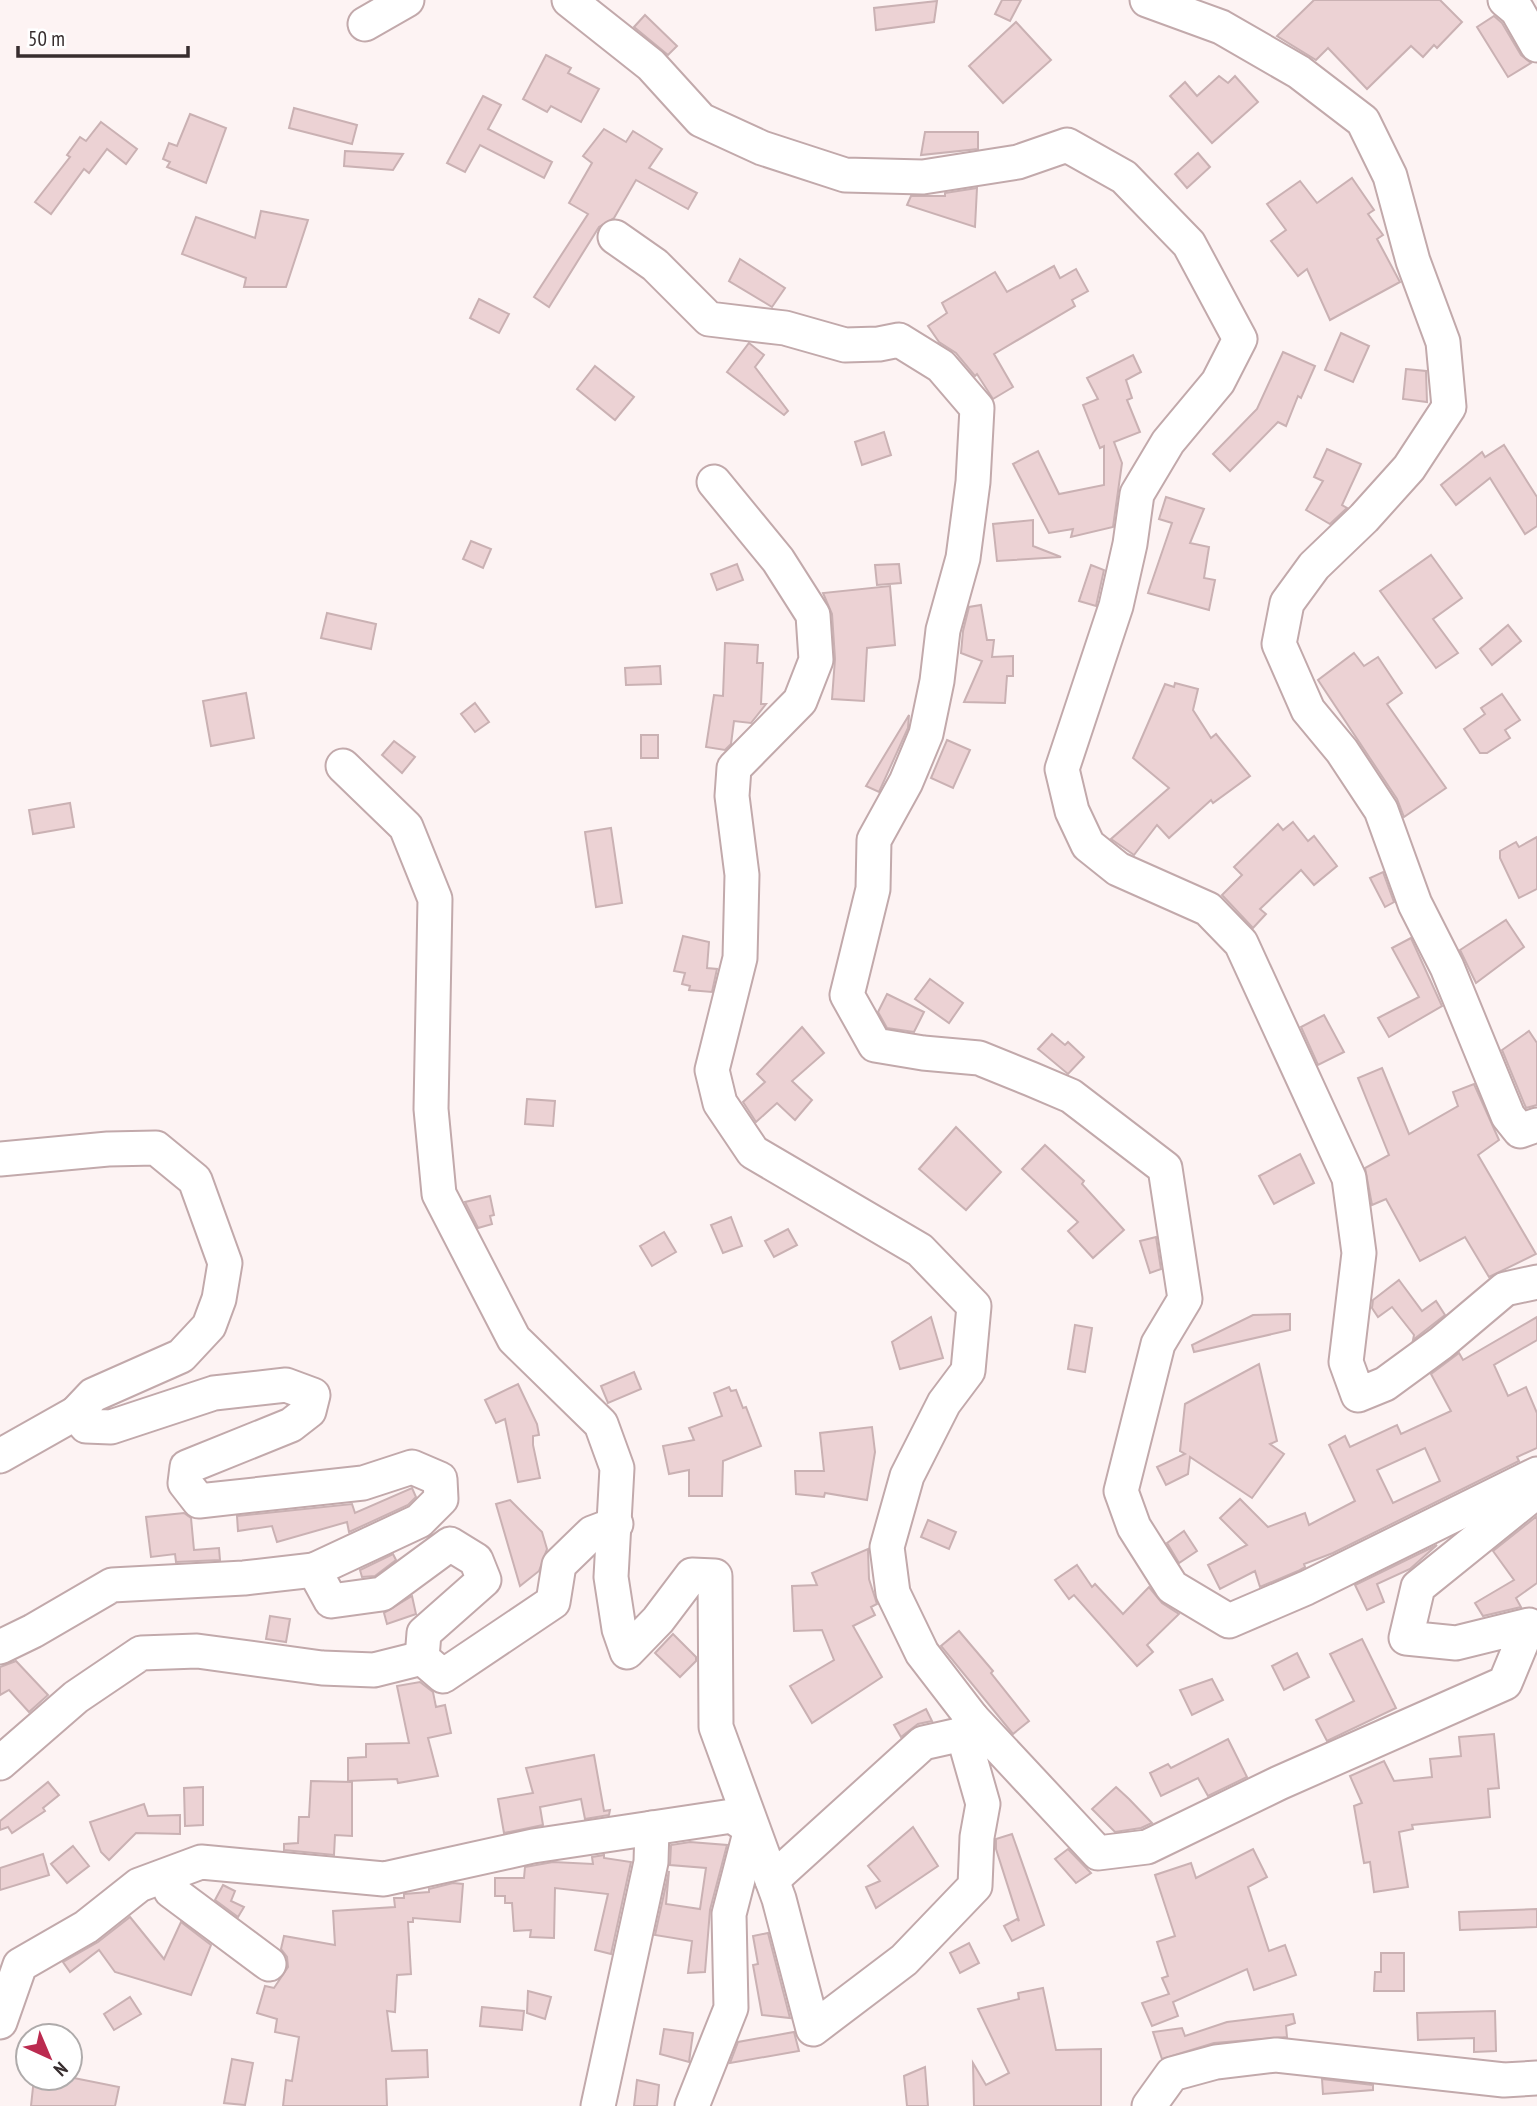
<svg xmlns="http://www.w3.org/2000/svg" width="1537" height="2106" font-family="'PT Sans Narrow',sans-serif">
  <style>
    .building { fill: #ecd2d4; stroke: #cab1b3; stroke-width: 2; fill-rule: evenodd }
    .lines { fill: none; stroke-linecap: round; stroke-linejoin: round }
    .minor-casing { stroke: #c2a9ab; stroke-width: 37 }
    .minor { stroke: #fff; stroke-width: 33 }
  </style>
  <rect width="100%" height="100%" fill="#fdf3f3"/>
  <g class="building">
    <polygon points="1002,0 1021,0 1010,21 995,14"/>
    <polygon points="1314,0 1440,0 1462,22 1437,48 1434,45 1423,57 1411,46 1367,89 1328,48 1316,60 1277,36"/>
    <polygon points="937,1 934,22 876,30 874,8"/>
    <polygon points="645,15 677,46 668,55 634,27"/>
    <polygon points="1494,16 1502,23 1521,55 1531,63 1508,77 1477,27"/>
    <polygon points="1016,22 1051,60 1003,103 969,66"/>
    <polygon points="546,55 571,68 568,73 599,89 581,122 551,106 547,112 523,99"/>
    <polygon points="1219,76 1228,83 1235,76 1258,102 1212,143 1170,96 1185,82 1197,96"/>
    <polygon points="483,96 501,105 488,129 552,162 544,178 480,145 465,172 447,163"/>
    <polygon points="294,108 357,125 352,144 289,128"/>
    <polygon points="190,114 226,128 206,183 167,167 170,162 163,159 169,143 177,146"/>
    <polygon points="101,122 137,149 126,164 107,149 89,173 84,169 51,214 35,202 70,157 67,155 80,137 86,141"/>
    <polygon points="604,129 626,142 633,131 662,149 649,168 697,193 688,209 636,180 614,218 599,227 549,307 534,297 588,214 569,203 592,163 583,156"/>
    <polygon points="925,132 978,132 978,149 921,155"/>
    <polygon points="345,151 403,154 393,170 344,166"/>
    <polygon points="1198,153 1210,167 1187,188 1175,174"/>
    <polygon points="1352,178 1374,210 1368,214 1383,235 1377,239 1400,282 1330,320 1307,269 1298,276 1271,241 1286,230 1267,204 1300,181 1317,203"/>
    <polygon points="977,188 975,227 907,205 911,196 945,196 945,193"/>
    <polygon points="261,211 308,220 286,287 244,287 246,278 182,254 196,217 255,238"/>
    <polygon points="740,259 785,288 772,307 729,281"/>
    <polygon points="1054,266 1060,278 1076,269 1088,291 1072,300 1075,306 994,354 1013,387 993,399 977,374 975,376 956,353 939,342 928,326 947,313 942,303 995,272 1007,292"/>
    <polygon points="479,299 509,314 499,333 470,318"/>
    <polygon points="1341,333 1369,346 1353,382 1325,370"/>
    <polygon points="749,343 764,355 755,367 788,411 784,415 727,372"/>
    <polygon points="1283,352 1315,366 1301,398 1298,396 1286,426 1278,422 1230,471 1213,454 1257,409"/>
    <polygon points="1133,355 1141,372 1126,380 1132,398 1127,400 1140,432 1114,442 1122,463 1113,527 1071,537 1073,529 1049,533 1013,464 1038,451 1059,494 1104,485 1104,446 1100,448 1083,405 1098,399 1087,378"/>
    <polygon points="595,366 634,397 615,420 577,389"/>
    <polygon points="1406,369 1426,371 1427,402 1403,399"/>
    <polygon points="884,432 891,455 862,465 855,442"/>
    <polygon points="1504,445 1537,497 1537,526 1525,534 1490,478 1456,505 1441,485 1482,452 1485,457"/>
    <polygon points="1327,449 1361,464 1342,505 1347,508 1330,524 1306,510 1323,481 1314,477"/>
    <polygon points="1166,497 1204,509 1190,543 1209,547 1204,578 1215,580 1209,610 1148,593 1172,523 1159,519"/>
    <polygon points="1033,520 1033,546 1061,557 997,561 993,524"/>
    <polygon points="471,541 491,549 483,568 463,559"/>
    <polygon points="1431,555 1462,598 1433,619 1458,653 1436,668 1380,591"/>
    <polygon points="737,564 743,580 717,590 711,574"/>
    <polygon points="899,564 901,583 877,585 875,565"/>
    <polygon points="1091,565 1104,570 1096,606 1079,601"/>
    <polygon points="890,586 895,645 867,648 864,701 832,699 835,659 832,614 823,593"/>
    <polygon points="981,605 987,640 994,640 992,657 1013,656 1013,676 1007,676 1005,703 964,702 982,661 961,653 963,631 969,607"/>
    <polygon points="327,613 376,624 371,649 321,638"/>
    <polygon points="1508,625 1521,641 1492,665 1480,649"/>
    <polygon points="725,643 758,645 757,663 763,663 761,704 766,704 751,723 734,721 731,744 725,750 706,747 714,695 723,696"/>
    <polygon points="1354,653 1364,666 1378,657 1402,693 1387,704 1446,788 1404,817 1397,799 1318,680"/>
    <polygon points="660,666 661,684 626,685 625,668"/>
    <polygon points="1175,683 1198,689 1193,710 1211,738 1216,734 1250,776 1213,803 1211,800 1169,838 1157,825 1134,855 1111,839 1169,788 1133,758 1165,684 1174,687"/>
    <polygon points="246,693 254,738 211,746 203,701"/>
    <polygon points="1502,694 1520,720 1505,730 1510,738 1487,753 1480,753 1464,729 1485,714 1481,708"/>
    <polygon points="475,703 489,722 475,732 461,714"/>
    <polygon points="909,715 908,728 879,792 866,786"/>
    <rect x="641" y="735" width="17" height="23"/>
    <polygon points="947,740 970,750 953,788 931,778"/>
    <polygon points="394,741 415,757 402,773 382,755"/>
    <polygon points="70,803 74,827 33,834 29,810"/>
    <polygon points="1293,822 1308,841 1314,836 1337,866 1314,885 1301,870 1260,909 1266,914 1253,928 1222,895 1242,875 1234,867 1278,824 1283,830"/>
    <polygon points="611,828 622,903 596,907 585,832"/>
    <polygon points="1537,837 1537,889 1519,898 1500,858 1500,851 1516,842 1519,847"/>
    <polygon points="1383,872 1394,902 1385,907 1370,878"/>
    <polygon points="1506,920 1524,947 1476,983 1460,950"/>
    <polygon points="683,936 709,942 707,968 717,969 712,992 689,990 690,986 682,984 685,973 674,971"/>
    <polygon points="1411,938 1442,1006 1389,1037 1378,1018 1419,997 1392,948"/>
    <polygon points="930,979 963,1003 949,1023 915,999"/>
    <polygon points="887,994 924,1012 914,1032 887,1028 878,1012"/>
    <polygon points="1324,1015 1344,1052 1318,1065 1301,1027"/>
    <polygon points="802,1027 824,1053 792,1081 812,1100 795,1120 777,1103 756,1122 743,1102 765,1082 757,1074"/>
    <polygon points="1529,1031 1537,1043 1537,1105 1526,1108 1502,1050"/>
    <polygon points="1052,1034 1065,1045 1068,1042 1084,1057 1068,1074 1038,1049"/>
    <polygon points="1382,1068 1409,1134 1458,1106 1453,1092 1474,1084 1499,1140 1478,1155 1536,1254 1489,1277 1465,1237 1420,1261 1386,1199 1372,1205 1365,1168 1389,1155 1358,1078"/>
    <polygon points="527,1099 555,1101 553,1126 525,1124"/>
    <polygon points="956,1127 1001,1172 966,1210 919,1169"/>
    <polygon points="1045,1145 1084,1181 1082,1184 1124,1230 1093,1258 1068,1231 1078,1222 1022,1169"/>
    <polygon points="1300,1154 1314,1183 1274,1204 1259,1176"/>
    <polygon points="490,1196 494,1215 490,1216 492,1224 478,1228 465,1202"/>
    <polygon points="731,1217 742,1246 723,1253 711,1225"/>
    <polygon points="788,1229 797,1245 774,1257 765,1241"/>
    <polygon points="664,1232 676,1252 652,1266 640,1246"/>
    <polygon points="1156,1237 1161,1269 1150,1273 1140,1241"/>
    <polygon points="1399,1280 1422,1311 1436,1301 1445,1315 1413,1340 1414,1335 1392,1307 1378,1317 1372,1308 1373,1300"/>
    <polygon points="1290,1314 1290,1330 1194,1352 1192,1345 1253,1315"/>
    <polygon points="931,1317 943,1358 900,1369 892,1342"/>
    <path d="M 1537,1317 L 1537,1340 L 1494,1365 L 1508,1396 L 1526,1387 L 1537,1413 L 1537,1448 L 1517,1457 L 1519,1461 L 1333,1553 L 1304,1564 L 1305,1567 L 1298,1571 L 1260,1587 L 1255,1571 L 1220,1589 L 1208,1565 L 1247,1545 L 1220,1518 L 1240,1499 L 1268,1527 L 1305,1513 L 1309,1525 L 1355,1501 L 1329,1445 L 1345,1436 L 1350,1447 L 1397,1425 L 1401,1434 L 1451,1411 L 1431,1374 L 1459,1353 L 1463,1360 ZM 1425,1448 L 1440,1481 L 1393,1503 L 1377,1470 Z"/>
    <polygon points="1075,1325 1092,1328 1085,1372 1068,1369"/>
    <polygon points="1259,1364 1277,1441 1270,1444 1284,1454 1252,1498 1190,1457 1188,1474 1166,1485 1157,1467 1185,1454 1180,1451 1185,1404"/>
    <polygon points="634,1372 641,1389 608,1403 601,1386"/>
    <polygon points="518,1384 537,1424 539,1435 533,1436 533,1445 540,1478 518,1482 505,1419 496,1423 485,1400"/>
    <polygon points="729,1387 731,1391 736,1390 743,1408 746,1407 761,1446 723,1461 722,1496 689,1496 689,1470 669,1474 663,1446 694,1440 689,1428 722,1416 714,1393"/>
    <polygon points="872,1427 875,1452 867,1500 825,1493 824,1497 796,1494 795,1471 824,1471 820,1433"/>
    <polygon points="412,1488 416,1497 408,1505 349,1532 347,1522 277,1542 272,1526 238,1531 237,1516 352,1504 355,1513"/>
    <polygon points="510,1500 542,1532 547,1549 539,1571 520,1586 496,1504"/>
    <polygon points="184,1513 191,1518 194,1550 219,1548 220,1560 176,1562 175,1554 151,1557 146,1517"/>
    <polygon points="1537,1516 1537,1583 1516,1598 1521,1607 1483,1616 1475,1603 1514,1580 1493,1551"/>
    <polygon points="928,1520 956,1532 949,1549 921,1537"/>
    <polygon points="1184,1531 1197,1551 1179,1563 1167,1543"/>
    <polygon points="1437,1545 1410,1569 1377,1584 1384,1602 1367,1610 1355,1585"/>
    <polygon points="868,1549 869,1579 877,1604 871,1607 875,1615 853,1626 882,1677 812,1723 790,1686 834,1660 822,1630 794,1631 792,1586 817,1585 812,1573"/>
    <polygon points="393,1554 396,1560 375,1576 362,1577 360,1570"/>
    <polygon points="1077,1565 1092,1587 1095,1584 1123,1614 1149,1587 1162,1603 1179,1614 1147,1645 1153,1652 1137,1666 1074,1595 1069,1599 1055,1580"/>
    <polygon points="412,1596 416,1614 387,1624 384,1613"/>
    <polygon points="270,1616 290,1619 286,1642 266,1639"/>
    <polygon points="959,1631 993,1671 991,1673 1029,1721 1013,1734 941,1646"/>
    <polygon points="673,1634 696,1657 696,1661 680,1677 655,1653"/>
    <polygon points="1362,1639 1396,1708 1327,1741 1316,1720 1354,1701 1330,1654"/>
    <polygon points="1297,1653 1309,1677 1284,1690 1272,1666"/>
    <polygon points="16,1661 48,1695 29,1712 9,1690 0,1695 0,1667"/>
    <polygon points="1212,1679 1223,1700 1192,1715 1180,1690"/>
    <polygon points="420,1682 433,1692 436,1707 445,1705 451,1733 428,1738 438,1776 398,1783 397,1779 348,1781 348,1758 366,1757 366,1744 409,1743 397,1686"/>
    <polygon points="926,1709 932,1721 918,1724 901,1737 894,1725"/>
    <polygon points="1494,1734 1499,1788 1488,1789 1490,1817 1412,1825 1413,1829 1399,1832 1408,1887 1374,1892 1370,1862 1364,1863 1354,1806 1362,1803 1350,1776 1384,1761 1394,1781 1432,1777 1430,1759 1461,1756 1459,1737"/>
    <polygon points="1228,1739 1247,1777 1208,1796 1198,1778 1161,1796 1150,1773 1168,1764 1171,1768"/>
    <polygon points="594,1755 604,1811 610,1810 609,1815 585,1819 581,1799 540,1807 543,1825 504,1833 498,1799 533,1793 526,1768"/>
    <polygon points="311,1781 352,1782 352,1836 335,1835 334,1855 284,1850 284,1844 298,1843 299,1817 309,1817"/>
    <polygon points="48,1782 59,1795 43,1808 45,1811 12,1833 8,1827 0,1830 0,1821"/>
    <polygon points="203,1787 203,1825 185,1826 184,1788"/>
    <polygon points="1116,1787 1129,1799 1152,1823 1141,1828 1115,1832 1092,1809"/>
    <polygon points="144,1804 148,1816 180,1815 180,1834 136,1833 109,1860 101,1852 90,1822"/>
    <polygon points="913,1827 938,1866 876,1908 866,1887 880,1881 868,1866"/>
    <polygon points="1012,1834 1044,1925 1012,1941 1004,1926 1017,1919 1019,1921 996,1849 996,1839"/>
    <polygon points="690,1842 727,1845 710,1910 705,1972 688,1973 692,1941 655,1935 669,1871 666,1904 700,1909 706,1868 670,1865 671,1845"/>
    <polygon points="73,1846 89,1866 67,1883 51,1864"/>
    <polygon points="1068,1849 1091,1873 1076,1883 1055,1859"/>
    <polygon points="1253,1849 1267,1877 1248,1887 1269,1951 1285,1945 1296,1975 1254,1990 1247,1969 1173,2002 1178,2016 1152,2026 1142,2003 1169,1994 1162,1978 1168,1976 1157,1942 1175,1936 1155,1875 1191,1863 1196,1878"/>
    <polygon points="43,1854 49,1875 0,1890 0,1868"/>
    <polygon points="604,1855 604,1858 631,1862 611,1954 595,1950 608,1894 555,1888 554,1938 530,1937 531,1930 514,1931 512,1903 505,1903 505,1896 495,1896 495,1878 524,1878 525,1867 553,1862 593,1864 592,1857"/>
    <polygon points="453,1883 463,1884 460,1922 413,1918 413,1922 408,1922 411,1974 397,1975 395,2012 387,2011 392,2051 427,2050 428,2077 386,2079 387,2106 283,2106 286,2080 292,2081 299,2037 275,2032 277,2019 257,2013 265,1986 274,1988 288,1967 287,1957 281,1949 284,1936 335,1945 333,1911 395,1907 394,1898 404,1898 404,1894 429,1892 429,1889"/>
    <polygon points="223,1885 235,1891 231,1901 244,1907 238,1917 215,1900"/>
    <polygon points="1537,1909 1537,1927 1460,1930 1459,1912"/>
    <polygon points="130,1917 164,1959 181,1922 211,1945 191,1995 115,1972 99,1950 70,1972 63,1962 98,1942"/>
    <polygon points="768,1933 790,2018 762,2015 753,1965 758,1964 753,1936"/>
    <polygon points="969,1943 979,1963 960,1973 950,1953"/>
    <polygon points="1381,1953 1404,1953 1404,1991 1374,1991 1375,1972 1381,1972"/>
    <polygon points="1043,1988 1056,2050 1101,2049 1101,2106 974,2106 973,2063 986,2085 1009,2073 978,2009 1019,1999 1018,1993"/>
    <polygon points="528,1991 551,1997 545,2019 527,2013"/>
    <polygon points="130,1997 141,2014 114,2030 104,2014"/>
    <polygon points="482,2007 524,2011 522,2030 480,2026"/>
    <polygon points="1495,2011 1496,2051 1474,2052 1474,2038 1418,2040 1417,2013"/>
    <polygon points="1293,2014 1295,2023 1286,2026 1287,2037 1214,2043 1162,2059 1153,2032 1182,2028 1185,2036 1227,2022"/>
    <polygon points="664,2029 693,2033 689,2062 660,2054"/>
    <polygon points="794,2032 799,2051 730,2063 738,2042"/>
    <polygon points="232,2059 253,2063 245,2105 224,2103"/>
    <polygon points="925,2067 928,2106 907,2106 904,2076"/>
    <polygon points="34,2078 74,2078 119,2087 115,2106 31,2106"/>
    <polygon points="1322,2079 1373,2085 1373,2090 1323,2094"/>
    <polygon points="637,2080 659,2085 657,2106 634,2106"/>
  </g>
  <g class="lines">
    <defs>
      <g id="minor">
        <polyline points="569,0 651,65 701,120 762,148 845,175 923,177 1018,162 1067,145 1124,177 1189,244 1240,339 1218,382 1168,442 1137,494 1130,544 1116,606 1062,769 1072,811 1088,845 1118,869 1208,909 1241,943 1349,1178 1359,1253 1346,1362 1358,1395 1385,1384 1441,1343 1505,1289 1537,1282"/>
        <polyline points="1147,0 1221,27 1299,72 1363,121 1390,176 1413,261 1443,342 1449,407 1409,468 1364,518 1314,566 1287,603 1279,644 1308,710 1342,751 1381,810 1415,904 1447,967 1508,1116 1520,1131 1537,1125"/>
        <polyline points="1505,0 1517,10 1537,45"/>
        <polyline points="365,24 407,0"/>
        <polyline points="615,237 655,265 709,319 785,328 845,345 879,344 899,340 941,366 977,408 973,482 963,558 943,630 937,681 926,734 906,782 874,840 873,889 847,995 875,1045 923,1053 979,1058 1031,1079 1071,1096 1165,1168 1185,1299 1158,1344 1121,1491 1134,1527 1172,1587 1229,1621 1306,1588 1537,1474"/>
        <polyline points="714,482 778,560 813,615 816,660 800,701 734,768 732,796 742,875 740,958 712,1070 720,1103 753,1152 920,1250 974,1306 968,1371 944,1403 907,1476 887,1547 893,1593 922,1653 972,1718"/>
        <polyline points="343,766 406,827 435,899 431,1109 439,1194 514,1339 601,1424 617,1468 611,1577 619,1629 627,1652 658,1620 692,1575 715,1576 716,1727 779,1899 813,2029 904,1960 975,1886 977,1837 983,1804 963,1734 972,1718 1098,1853 1147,1847 1279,1783 1505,1683 1529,1625 1456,1643 1406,1638 1418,1587 1537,1491"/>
        <polyline points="0,1159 108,1149 156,1148 195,1180 225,1263 219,1299 209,1326 181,1356 93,1395 76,1413 86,1426 111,1427 214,1393 286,1385 313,1395 309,1411 291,1425 187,1467 185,1483 199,1501 363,1483 412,1467 440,1479 441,1499 419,1521 314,1570 331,1601 382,1594 450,1544 476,1560 484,1580 424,1633 422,1658 443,1676 553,1602 559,1565 592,1533 616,1524"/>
        <polyline points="0,1456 76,1413"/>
        <polyline points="0,1647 33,1631 112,1585 244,1578 314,1570"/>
        <polyline points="0,1763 76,1697 141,1653 197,1651 322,1668 374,1670 422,1658"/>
        <polyline points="169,1876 171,1891 269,1964"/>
        <polyline points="772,1880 923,1743 963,1734"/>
        <polyline points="0,2022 20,1965 86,1927 139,1885 201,1862 384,1879 533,1846 732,1816 751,1829 729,1914 731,2008 692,2106"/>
        <polyline points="598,2106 651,1862 652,1828"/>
        <polyline points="1149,2106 1172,2074 1216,2062 1276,2055 1504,2080 1537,2078"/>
      </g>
    </defs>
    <use href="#minor" class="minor-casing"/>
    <use href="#minor" class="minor"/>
  </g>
  <g transform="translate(49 2057) rotate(136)"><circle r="33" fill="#ffffff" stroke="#afabab" stroke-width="2"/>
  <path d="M0-5L12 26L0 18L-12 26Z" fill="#bb2b50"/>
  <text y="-10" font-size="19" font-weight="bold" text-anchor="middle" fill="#372d2e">N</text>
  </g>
  <path d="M18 46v10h170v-10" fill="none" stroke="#372d2e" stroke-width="3.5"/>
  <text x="28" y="46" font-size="21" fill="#372d2e" stroke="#ffffff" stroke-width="5" paint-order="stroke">50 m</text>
</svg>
